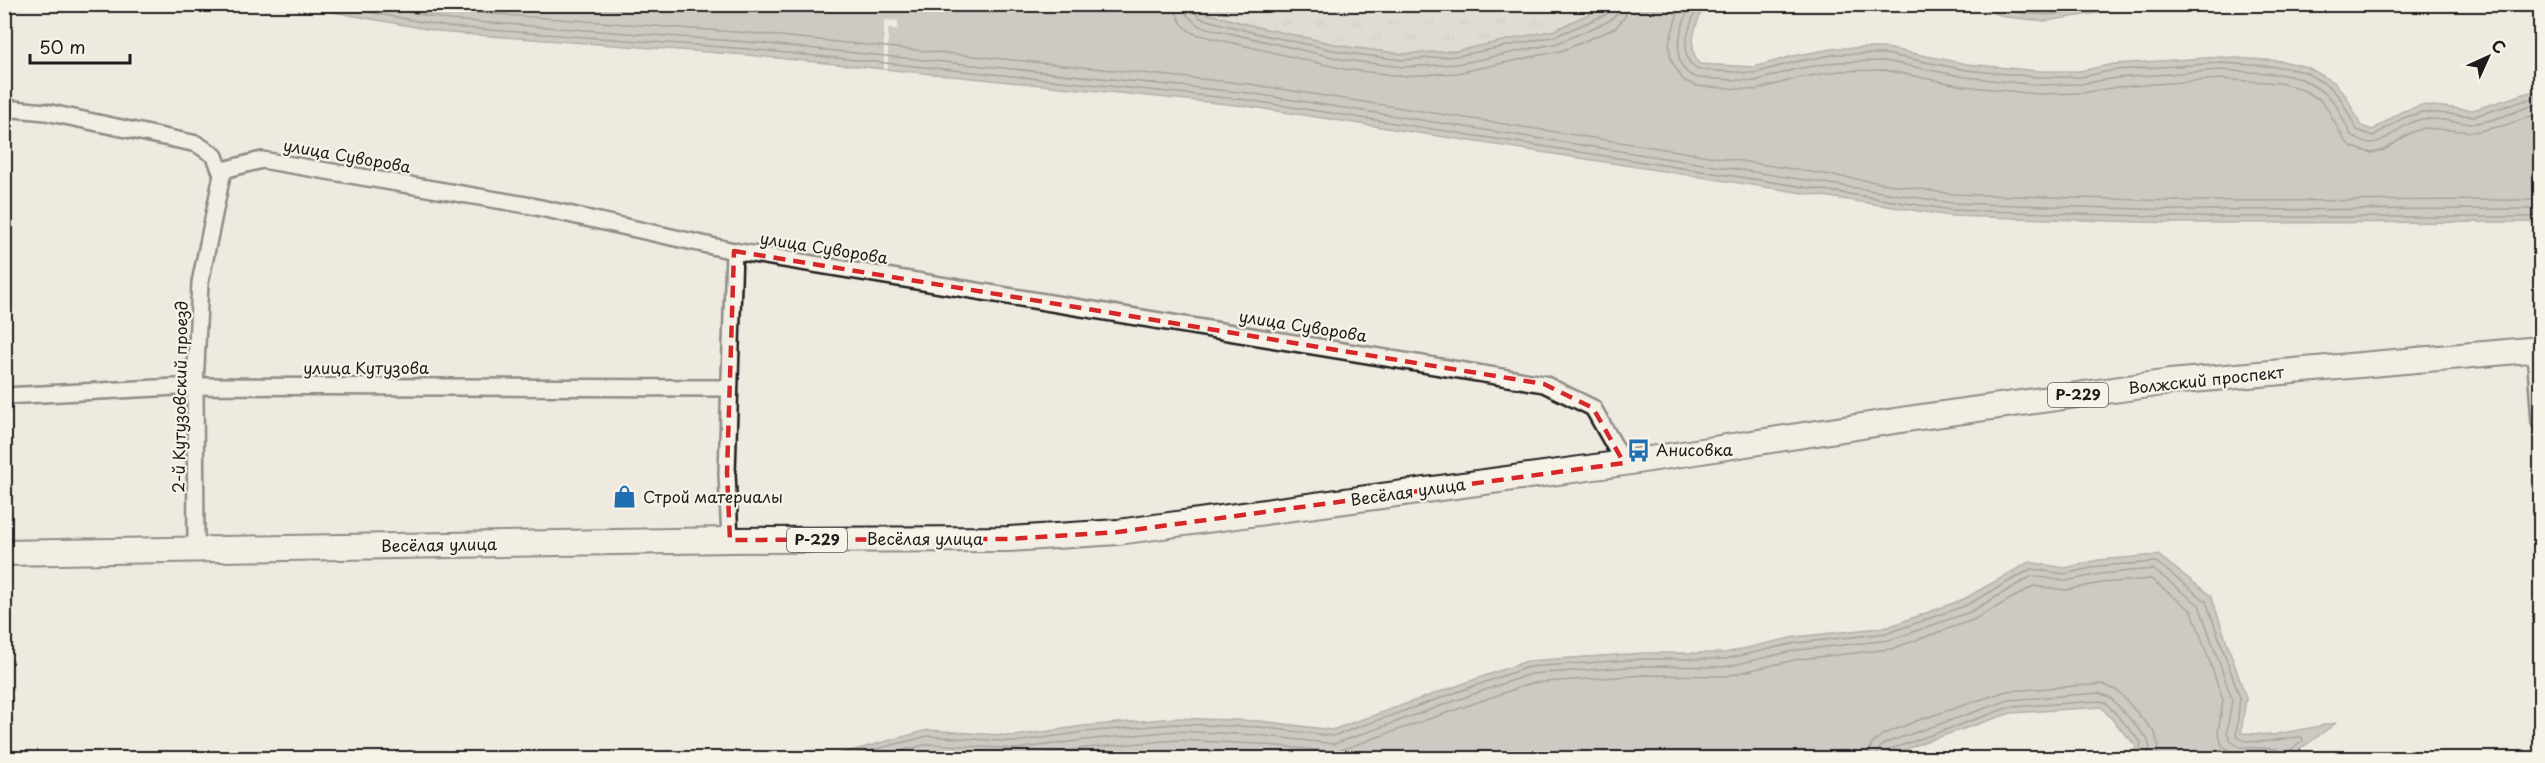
<svg xmlns="http://www.w3.org/2000/svg" width="2545" height="763" font-family="'Playpen Sans',sans-serif">
  <style>
    .grass { fill: url(#grass-tufts); stroke: #767470; stroke-width: 1.5 }
    .water { fill: #a6a39d; stroke: #6f6d69; stroke-width: 1.5 }
    .pier { fill: #eeeae0 }
    .lines { fill: none; stroke-linecap: round; stroke-linejoin: round }
    .shore { stroke: #535250; stroke-width: 1.5 }
    .street-casing { stroke: #1c1c1c; stroke-width: 20 }
    .primary-casing { stroke: #1c1c1c; stroke-width: 28 }
    .street { stroke: #f7f3e8; stroke-width: 15 }
    .primary { stroke: #f7f3e8; stroke-width: 24 }
    .marked { fill: none; stroke: #d62828; stroke-width: 4.5; stroke-dasharray: 12 8; stroke-linejoin: round }
    .labels { text-anchor: middle; stroke-width: 4.5; stroke-linejoin: round; paint-order: stroke }
    .shield { fill: #f7f3e8; stroke: #5e5c59; stroke-width: 1.5 }
    .shield-label { font-size: 15px; font-weight: bold; fill: #1c1c1c }
    .street-label { font-size: 16px; fill: #1c1c1c; stroke: #f7f3e8 }
    .poi-label { font-size: 16px; fill: #1c1c1c; stroke: #f7f3e8; text-anchor: start }
  </style>
  <defs>
    <pattern id="grass-tufts" width="24" height="20" patternUnits="userSpaceOnUse" patternTransform="scale(1.5)"><rect width="24" height="20" fill="#cfccc3"/><path d="M3 7l-1-3M5 7V3M7 7l1-3M15 17l-1-3M17 17v-4M19 17l1-3" fill="none" stroke="#b1afa7"/></pattern>
  </defs>
  <rect width="100%" height="100%" fill="#eeeae0"/>
  <filter id="ink" filterUnits="userSpaceOnUse"><feTurbulence type="fractalNoise" baseFrequency=".0167" numOctaves="2"/><feDisplacementMap in="SourceGraphic" scale="12" xChannelSelector="R" yChannelSelector="G"/><feConvolveMatrix kernelMatrix="1 2 1 2 8 2 1 2 1" color-interpolation-filters="sRGB"/></filter>
  <g filter="url(#ink)">
    <polygon class="grass" points="1196,5 1608,5 1555,30 1456,51 1402,54 1348,47 1257,27 1202,12"/>
    <g class="water">
      <path d="M 1196,4 L 1202,12 L 1257,27 L 1348,47 L 1402,54 L 1456,51 L 1555,30 L 1608,5 L 1705,5 C 1696,22 1686,47 1699,64 L 1754,67 L 1793,56 L 1837,48 L 1886,48 L 1967,64 L 2038,71 L 2080,71 L 2114,64 L 2220,57 L 2282,61 L 2307,67 L 2334,82 L 2346,96 L 2361,126 L 2373,130 L 2401,112 L 2422,105 L 2473,110 L 2540,89 L 2540,222 L 2174,223 L 1951,216 L 1246,106 L 747,55 L 449,33 L 294,5 Z"/>
      <polygon points="1971,5 1970,5 2147,5 2046,21 2006,17"/>
      <polygon points="2158,555 2211,596 2246,698 2241,733 2273,735 2336,723 2288,758 2133,758 2136,746 2101,707 2011,713 1924,742 1884,758 825,758 928,730 1014,736 1084,726 1175,718 1260,721 1332,730 1527,661 1645,653 1725,653 1795,637 1888,627 1964,599 2029,562 2065,568 2098,560"/>
    </g>
    <polygon class="pier" points="884,20 898,21 898,29 888,29 888,69 884,69"/>
    <g class="lines">
      <g class="shore">
        <polyline points="326,4 449,27 748,49 1247,100 1951,210 2174,217 2540,217"/>
        <polyline points="367,4 450,20 748,42 1248,93 1952,203 2174,210 2540,209"/>
        <polyline points="417,4 451,11 749,33 1249,84 1952,194 2174,201 2540,200"/>
        <path d="M 1175,4 C 1176,18 1183,28 1195,34 L 1344,69 L 1401,76 L 1457,73 L 1564,50 L 1615,28 L 1625,17 L 1628,4"/>
        <polyline points="1184,4 1187,15 1199,26 1345,60 1403,67 1458,64 1558,43 1609,21 1617,14 1619,4"/>
        <polyline points="1192,4 1193,10 1200,18 1255,33 1347,53 1402,60 1457,56 1556,36 1605,15 1610,10 1611,4"/>
        <polyline points="1680,4 1669,44 1671,60 1683,80 1696,86 1756,90 1798,78 1839,71 1884,70 1964,86 2037,94 2082,93 2118,87 2220,79 2279,83 2299,88 2319,99 2327,108 2345,141 2352,147 2372,153 2384,150 2410,133 2424,128 2475,132 2506,125 2540,113"/>
        <path d="M 1690,4 C 1682,26 1665,69 1698,78 L 1755,81 L 1796,69 L 1838,62 L 1885,61 L 1965,77 L 2037,85 L 2081,84 L 2116,78 L 2220,70 L 2280,74 L 2302,79 L 2325,93 L 2335,103 L 2351,135 C 2380,158 2394,124 2422,119 C 2439,117 2457,124 2473,123 C 2497,122 2518,109 2540,103"/>
        <path d="M 1698,4 C 1691,23 1674,59 1699,70 L 1754,73 L 1795,62 L 1837,54 L 1885,54 L 1966,70 L 2037,77 L 2081,77 L 2115,70 L 2220,63 L 2281,67 L 2305,72 L 2330,87 L 2341,99 L 2357,130 L 2373,136 L 2403,118 L 2422,112 L 2474,116 L 2540,96"/>
        <path d="M 1986,4 C 2025,20 2075,16 2115,4"/>
        <path d="M 841,758 L 928,736 L 1015,742 L 1084,732 L 1175,724 L 1259,727 L 1333,736 L 1528,667 L 1645,659 L 1725,659 L 1796,643 L 1888,633 L 1967,605 L 2031,569 L 2065,574 L 2099,566 L 2156,562 L 2206,601 L 2240,698 L 2236,736 C 2252,749 2285,736 2302,737 L 2303,741 L 2288,752 L 2286,758"/>
        <polyline points="872,758 929,744 1016,749 1085,740 1175,731 1258,735 1334,744 1530,674 1645,666 1725,667 1797,650 1890,640 1970,612 2032,576 2066,581 2100,574 2153,569 2199,605 2232,699 2227,732 2230,740 2239,747 2277,749 2278,758"/>
        <polyline points="908,758 930,753 1016,758 1086,748 1176,740 1258,744 1335,752 1532,683 1645,675 1726,676 1799,659 1891,649 1973,620 2034,586 2066,590 2101,583 2151,579 2192,611 2223,700 2218,732 2222,745 2235,755 2269,758"/>
        <polyline points="1868,758 1871,745 1882,735 1916,721 2007,691 2102,684 2118,691 2155,733 2158,745 2156,758"/>
        <polyline points="1877,758 1879,749 1885,743 2009,700 2100,693 2111,698 2147,738 2150,747 2147,758"/>
        <polyline points="1884,758 1889,750 2010,707 2100,701 2106,703 2141,742 2139,758"/>
      </g>
      <defs>
        <g id="street">
          <polyline points="4,108 46,112 197,144 215,156 222,175"/>
          <polyline points="222,175 227,169 262,160 532,206 734,251 1544,384 1593,408 1624,463"/>
          <polyline points="2535,350 2540,422"/>
          <polyline points="4,396 195,386 728,388"/>
          <polyline points="730,540 727,473 734,251"/>
          <polyline points="196,549 195,386 200,283 222,175"/>
        </g>
        <polyline id="primary" points="4,553 730,540 1009,539 1118,532 1624,463 1914,418 2170,382 2540,349"/>
      </defs>
      <use href="#street" class="street-casing"/>
      <use href="#primary" class="primary-casing"/>
      <use href="#street" class="street"/>
      <use href="#primary" class="primary"/>
    </g>
  </g>
  <path d="M0 0H2545V763H0ZM 734,251 L 1544,384 L 1593,408 L 1624,463 L 1118,532 L 1009,539 L 730,540 L 727,473 Z" fill="#eeeae0" fill-opacity=".55" fill-rule="evenodd"/>
  <path class="marked" d="M 734,251 L 1544,384 L 1593,408 L 1624,463 L 1118,532 L 1009,539 L 730,540 L 727,473 Z"/>
  <defs>
    <symbol id="bus-bare" viewBox="-9 -9 18 18"><path d="M-5-6H5V4H4V6H2V4H-2V6H-4V4H-5ZM-3.5-4V0h7V-4ZM-3.5 1.2v1.5H-2V1.2ZM2 1.2v1.5H3.5V1.2Z" fill="#1f6fb2" stroke="#f7f3e8" stroke-width="2.5" paint-order="stroke"/></symbol>
    <symbol id="shop-bare" viewBox="-9 -9 18 18"><path d="M-5-2.5h2.3a2.7 3.5 0 0 1 5.4 0H5L5.5 6h-11ZM-1.5-2.5h3a1.5 2.3 0 0 0-3 0Z" fill="#1f6fb2" stroke="#f7f3e8" stroke-width="2.5" paint-order="stroke"/></symbol>
  </defs>
  <g fill-rule="evenodd">
    <use href="#bus-bare" x="1622" y="434" width="33" height="33"/>
    <use href="#shop-bare" x="608" y="480" width="33" height="33"/>
  </g>
  <g class="labels">
    <g class="shield">
      <rect x="2048" y="383" width="60" height="24" rx="4.5"/>
      <rect x="787" y="528" width="60" height="24" rx="4.5"/>
    </g>
    <g class="shield-label">
      <text x="2078" y="400">Р-229</text>
      <text x="817" y="545">Р-229</text>
    </g>
    <g class="street-label">
      <text transform="translate(347 156) rotate(10)" y="6">улица Суворова</text>
      <text transform="translate(824 248) rotate(9)" y="6">улица Суворова</text>
      <text transform="translate(1303 326) rotate(9)" y="6">улица Суворова</text>
      <text x="366" y="374">улица Кутузова</text>
      <text transform="translate(2206 380) rotate(-6)" y="6">Волжский проспект</text>
      <text transform="translate(180 397) rotate(-89)" y="6">2-й Кутузовский проезд</text>
      <text transform="translate(1408 492) rotate(-8)" y="6">Весёлая улица</text>
      <text x="925" y="545">Весёлая улица</text>
      <text transform="translate(439 545) rotate(-1)" y="6">Весёлая улица</text>
    </g>
    <g class="poi-label">
      <text x="1656" y="456">Анисовка</text>
      <text x="643" y="503">Строй материалы</text>
    </g>
  </g>
  <rect width="2545" height="763" fill="none" stroke="#f7f3e8" stroke-width="24"/>
  <rect x="12" y="12" width="2521" height="739" fill="none" stroke="#1c1c1c" stroke-width="2" filter="url(#ink)"/>
  <g transform="translate(2488 57) rotate(45)" stroke="#f7f3e8" stroke-width="4.5" paint-order="stroke">
  <path d="M0-4.5L10 22L0 15L-10 22Z" fill="#1c1c1c"/>
  <text y="-9" font-size="16" font-weight="bold" text-anchor="middle" fill="#1c1c1c">С</text>
  </g>
  <path d="M30 54v9h100v-9" fill="none" stroke="#1c1c1c" stroke-width="3"/>
  <text x="39" y="54" font-size="18" fill="#1c1c1c" stroke="#f7f3e8" stroke-width="4.5" paint-order="stroke">50 m</text>
</svg>
